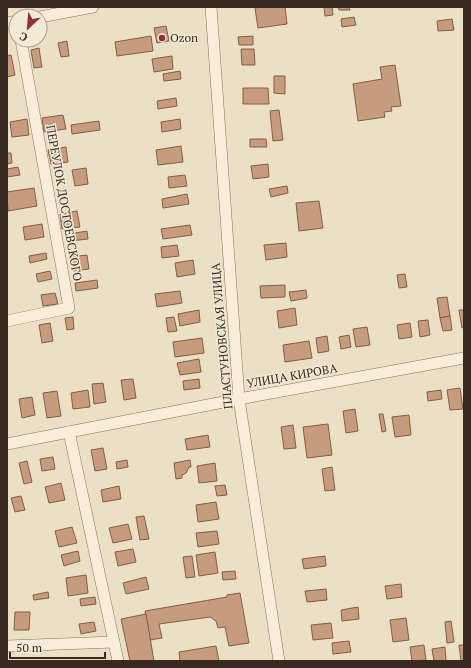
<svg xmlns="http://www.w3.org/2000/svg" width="471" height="668" font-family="'PT Serif',serif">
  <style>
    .building { fill: #c79c7e; stroke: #835c44 }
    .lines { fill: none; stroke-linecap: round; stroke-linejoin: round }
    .street-casing { stroke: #86725d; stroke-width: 12 }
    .street { stroke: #f7edd9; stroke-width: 11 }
    .poi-dot { fill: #913133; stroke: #f3ead5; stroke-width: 1.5 }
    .labels { text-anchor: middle; stroke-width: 3; stroke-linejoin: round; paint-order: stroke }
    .poi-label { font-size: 12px; fill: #372b20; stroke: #f3ead5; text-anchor: start }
    .street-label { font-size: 12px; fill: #372b20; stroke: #f3ead5 }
  </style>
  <rect width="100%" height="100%" fill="#ebe0c6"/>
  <g class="building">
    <polygon points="262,7 285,7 287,24 258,28 255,8"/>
    <polygon points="324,7 332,7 333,15 325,16"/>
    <polygon points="338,7 349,7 350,10 339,10"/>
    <polygon points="354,17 356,25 342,27 341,19"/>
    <polygon points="452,19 454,30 438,31 437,21"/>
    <polygon points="166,26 169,41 157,43 154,28"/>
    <polygon points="151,36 153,51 117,56 115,42"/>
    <polygon points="253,36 253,45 239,45 238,37"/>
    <polygon points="67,41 69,56 61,57 58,43"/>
    <polygon points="39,48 42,67 34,68 31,50"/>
    <polygon points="241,49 254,49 255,65 242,65"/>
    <polygon points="11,55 15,75 7,77 7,56"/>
    <polygon points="172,56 173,69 154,72 152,59"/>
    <polygon points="395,65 401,106 391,107 392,111 384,112 385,117 358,121 353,84 382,79 380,67"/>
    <polygon points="180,71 181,79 164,81 163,74"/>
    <polygon points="274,76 285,76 285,94 274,93"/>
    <polygon points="243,88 268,88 269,104 243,104"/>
    <polygon points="176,98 177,106 158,109 157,101"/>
    <polygon points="279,110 283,140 273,141 270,111"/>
    <polygon points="63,115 66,129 44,132 42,118"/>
    <polygon points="27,119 29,135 12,137 10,122"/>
    <polygon points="180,119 181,129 162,132 161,122"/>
    <polygon points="99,121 100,130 72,134 71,125"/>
    <polygon points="250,139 266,139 267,147 250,147"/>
    <polygon points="181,146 183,162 158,165 156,150"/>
    <polygon points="66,147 68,162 51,164 48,150"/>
    <polygon points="7,153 11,153 12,163 7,164"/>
    <polygon points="268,164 269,177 253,179 251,166"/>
    <polygon points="18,167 20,175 7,177 7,169"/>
    <polygon points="86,168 88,184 75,186 72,170"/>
    <polygon points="185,175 187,186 169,188 168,177"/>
    <polygon points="287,186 288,193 271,197 269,189"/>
    <polygon points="34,188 37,206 8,211 7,192"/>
    <polygon points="187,194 189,204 163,208 162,199"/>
    <polygon points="319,201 323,228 299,231 296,203"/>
    <polygon points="77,211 80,227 62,229 60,214"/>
    <polygon points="42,224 44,237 25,240 23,227"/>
    <polygon points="190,225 192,235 163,239 161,229"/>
    <polygon points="87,231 88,239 70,241 69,234"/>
    <polygon points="286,243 287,257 266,260 264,245"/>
    <polygon points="177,245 179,256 162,258 161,247"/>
    <polygon points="46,253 47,259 30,263 29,256"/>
    <polygon points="87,255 89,269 72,271 70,257"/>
    <polygon points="193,260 195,274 177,277 175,263"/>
    <polygon points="50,271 52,279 38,282 36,274"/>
    <polygon points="405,274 407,287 399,288 397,275"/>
    <polygon points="97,280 98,288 76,291 75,283"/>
    <polygon points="285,285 285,297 261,298 260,286"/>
    <polygon points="306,290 307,298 291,301 289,292"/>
    <polygon points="180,291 182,303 157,307 155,294"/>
    <polygon points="55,293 58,304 43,306 41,295"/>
    <polygon points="447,297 450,316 440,318 437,298"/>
    <polygon points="295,308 297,325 279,328 277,311"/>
    <polygon points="199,310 200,322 180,326 178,314"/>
    <polygon points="459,310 464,310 464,327 462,328"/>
    <polygon points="450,316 452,330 443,331 440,318"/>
    <polygon points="73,317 74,329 67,330 65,318"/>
    <polygon points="174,317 177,331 168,332 166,318"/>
    <polygon points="428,320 430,335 420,337 418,321"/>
    <polygon points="50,323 53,341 42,343 39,325"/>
    <polygon points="410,323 412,337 399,339 397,325"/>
    <polygon points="367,327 370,345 356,347 353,329"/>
    <polygon points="349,335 351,347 341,349 339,337"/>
    <polygon points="327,336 329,351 318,353 316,338"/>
    <polygon points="202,338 204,353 175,357 173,342"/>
    <polygon points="309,341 312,358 285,362 283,345"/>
    <polygon points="199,359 201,372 180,375 177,363"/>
    <polygon points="133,379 136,398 124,400 121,380"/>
    <polygon points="199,379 200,388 184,390 183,381"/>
    <polygon points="103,383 106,402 94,404 92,384"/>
    <polygon points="460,388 463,409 450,410 447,390"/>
    <polygon points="88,390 90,407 73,409 71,393"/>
    <polygon points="441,390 442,399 428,401 427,392"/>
    <polygon points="57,391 61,416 47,418 43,393"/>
    <polygon points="32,397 35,415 22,418 19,399"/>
    <polygon points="355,409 358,431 346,433 343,411"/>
    <polygon points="379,414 383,414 386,431 382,432"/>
    <polygon points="409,415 411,435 395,437 392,417"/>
    <polygon points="328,424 332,455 307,458 303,427"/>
    <polygon points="293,425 296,448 284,449 281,427"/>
    <polygon points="208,435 210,447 187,450 185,439"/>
    <polygon points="103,448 107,469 95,471 91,450"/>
    <polygon points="53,457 55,469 42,471 40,459"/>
    <polygon points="127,460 128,467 117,469 116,462"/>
    <polygon points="190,460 191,467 189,467 186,473 182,475 182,478 176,479 174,463"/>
    <polygon points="27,461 32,482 24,484 19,463"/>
    <polygon points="215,463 217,481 199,483 197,466"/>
    <polygon points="332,467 335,490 325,491 322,469"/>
    <polygon points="61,483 65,500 49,503 45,487"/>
    <polygon points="225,485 227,495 217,496 215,486"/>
    <polygon points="119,486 121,499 103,502 101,490"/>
    <polygon points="21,496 25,510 15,512 11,498"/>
    <polygon points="216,502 219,519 198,522 196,505"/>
    <polygon points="144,516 149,539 140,540 136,517"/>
    <polygon points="128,524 132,539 113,543 109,528"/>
    <polygon points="72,527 77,543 59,547 55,531"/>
    <polygon points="217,531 219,544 198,547 196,533"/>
    <polygon points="133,549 136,562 118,566 115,552"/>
    <polygon points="78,551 80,561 64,566 61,555"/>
    <polygon points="215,552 218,573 199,576 196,555"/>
    <polygon points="192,556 195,577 186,578 183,557"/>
    <polygon points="325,556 326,566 304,569 302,559"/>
    <polygon points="235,571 236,579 223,580 222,572"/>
    <polygon points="86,575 88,593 68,596 66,578"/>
    <polygon points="146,577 149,589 126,594 123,583"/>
    <polygon points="401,584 402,597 387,599 385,586"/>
    <polygon points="326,589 327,600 307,602 305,591"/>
    <polygon points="48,592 49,598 34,600 33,595"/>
    <polygon points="240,593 249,643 229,646 225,627 218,628 216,621 210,617 159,624 162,638 150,640 145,611 227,597 227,595"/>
    <polygon points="95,597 96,604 81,606 80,599"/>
    <polygon points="358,607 359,619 342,621 341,610"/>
    <polygon points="15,612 30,612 29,630 14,630"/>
    <polygon points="146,614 154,661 130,661 121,619"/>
    <polygon points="406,618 409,640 393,642 390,620"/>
    <polygon points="451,621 454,642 447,643 445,622"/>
    <polygon points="94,622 96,631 81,634 79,624"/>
    <polygon points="331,623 333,638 313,640 311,625"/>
    <polygon points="349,641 351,652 333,654 332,643"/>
    <polygon points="424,645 426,660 412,661 410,647"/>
    <polygon points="459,645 464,645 464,661 461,661"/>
    <polygon points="216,646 219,661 180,661 179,652"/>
    <polygon points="445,647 446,661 434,661 432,649"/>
  </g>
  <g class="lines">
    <defs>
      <g id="street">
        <polyline points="211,7 239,399 279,661"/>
        <polyline points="40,17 93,7"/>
        <polyline points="7,23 16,21"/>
        <polyline points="7,321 69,308 21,40"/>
        <polyline points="69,432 118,661"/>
        <polyline points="7,444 239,399 464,358"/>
        <polyline points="7,646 114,642"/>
      </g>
    </defs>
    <use href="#street" class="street-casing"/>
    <use href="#street" class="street"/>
  </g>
  <circle class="poi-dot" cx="162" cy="38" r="4"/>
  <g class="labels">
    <g class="poi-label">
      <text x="170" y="42">Ozon</text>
    </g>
    <g class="street-label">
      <text transform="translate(64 203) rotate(80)" y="4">ПЕРЕУЛОК ДОСТОЕВСКОГО</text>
      <text transform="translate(222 336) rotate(-95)" y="4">ПЛАСТУНОВСКАЯ УЛИЦА</text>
      <text transform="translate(292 376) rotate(-10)" y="4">УЛИЦА КИРОВА</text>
    </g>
  </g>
  <rect width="471" height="668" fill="none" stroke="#372b20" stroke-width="16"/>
  <g transform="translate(28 28) rotate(206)"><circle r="19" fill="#f3ead5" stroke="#a89e8d"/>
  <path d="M0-3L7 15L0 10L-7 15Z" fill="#913133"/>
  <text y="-6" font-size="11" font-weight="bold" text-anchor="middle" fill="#372b20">С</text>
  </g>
  <path d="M10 652v6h95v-6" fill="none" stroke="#372b20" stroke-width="2"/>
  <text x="16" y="652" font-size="12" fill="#372b20" stroke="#f3ead5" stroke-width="3" paint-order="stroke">50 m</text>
</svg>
